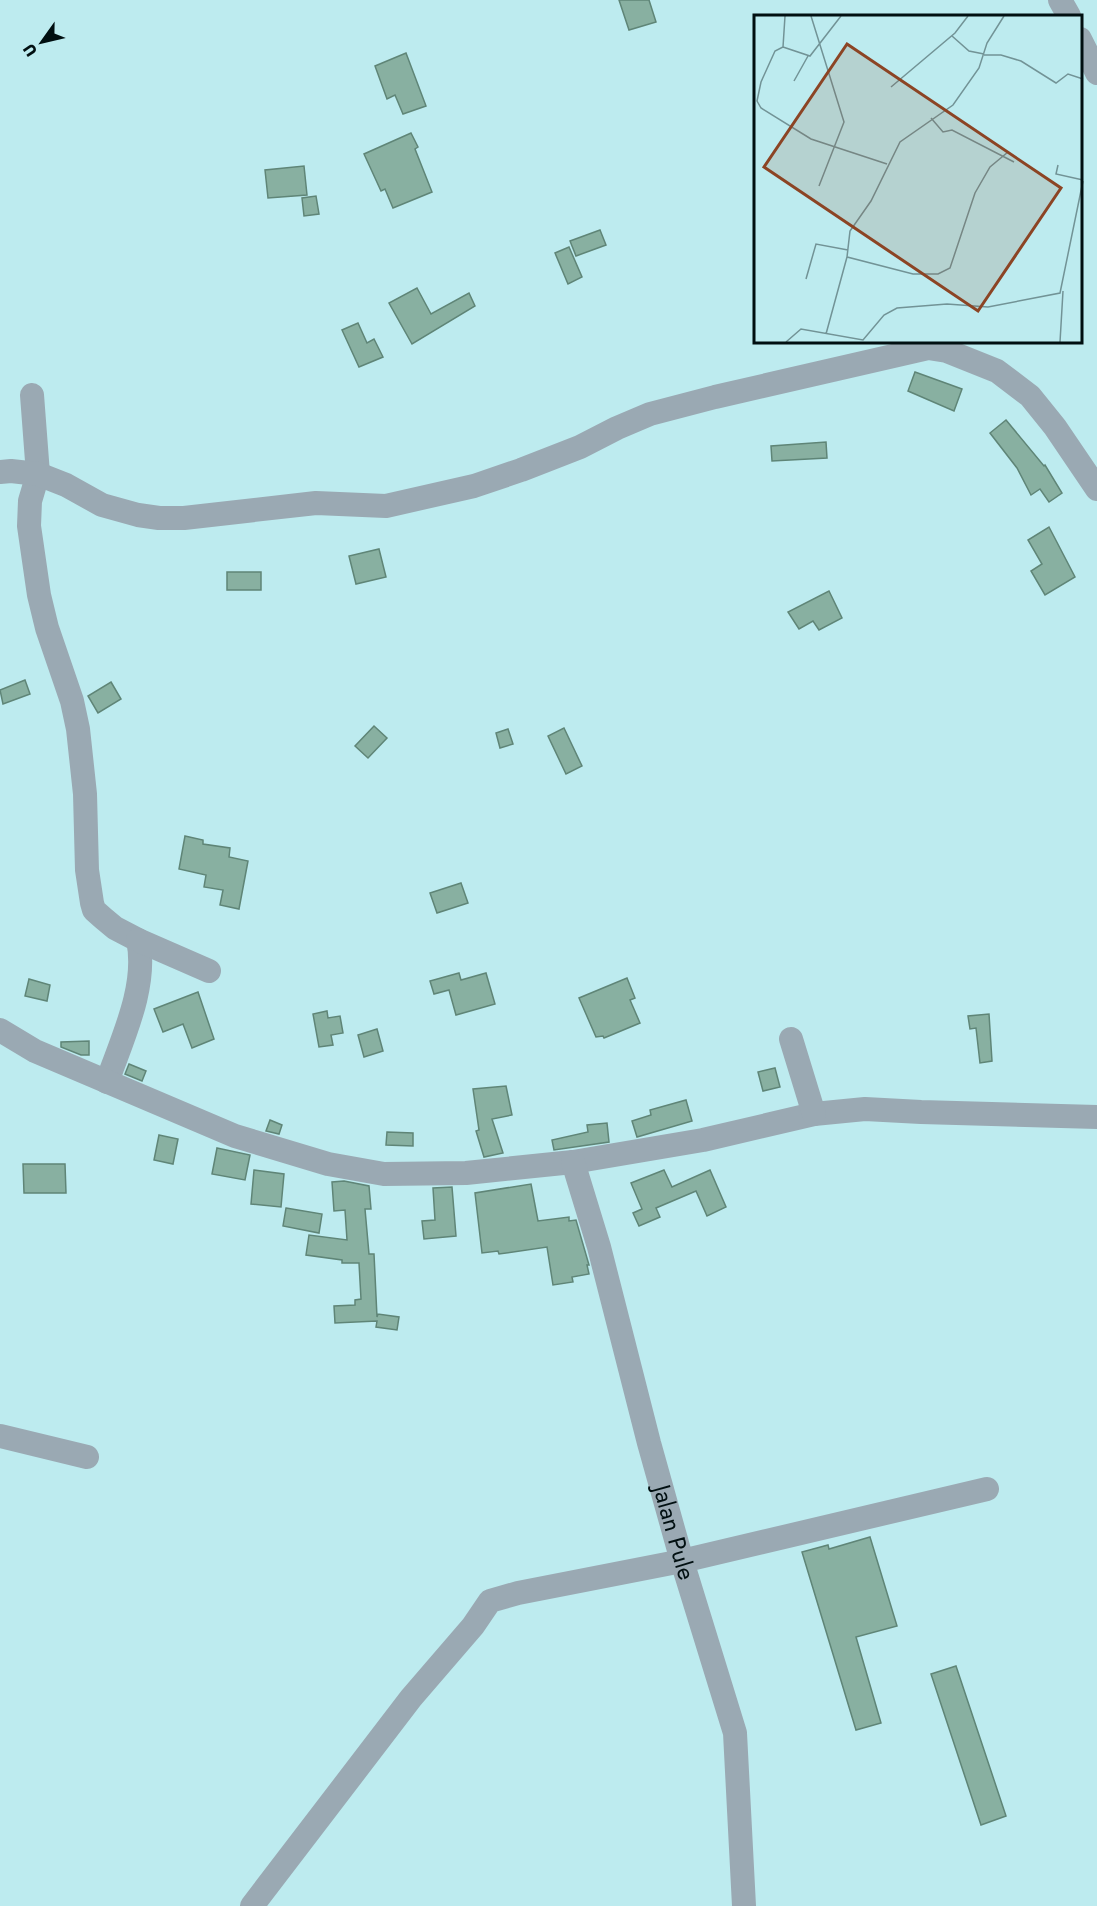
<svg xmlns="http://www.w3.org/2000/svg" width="1097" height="1906" font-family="Jost,sans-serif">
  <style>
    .building { fill: #88b0a1; stroke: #5f8577; stroke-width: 1.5 }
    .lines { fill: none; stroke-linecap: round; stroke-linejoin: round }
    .minor { stroke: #9aa9b3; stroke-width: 24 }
    .labels { text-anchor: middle; stroke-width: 4.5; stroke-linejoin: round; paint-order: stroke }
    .street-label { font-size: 24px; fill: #010f11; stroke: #bdebef }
    .inset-road { fill: none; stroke: #729396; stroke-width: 1.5 }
    .view { fill: #8c4424; fill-opacity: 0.15; stroke: #8c4424; stroke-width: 3 }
    .inset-edge { fill: none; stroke: #010f11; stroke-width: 3 }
  </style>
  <rect width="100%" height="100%" fill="#bdebef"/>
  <g class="building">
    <polygon points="619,0 649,0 656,22 629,30"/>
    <polygon points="406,53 426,106 403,114 395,95 387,99 375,66"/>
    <polygon points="411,133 418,147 415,149 432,192 393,208 385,189 381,191 364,154"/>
    <polygon points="304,166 307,195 268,198 265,170"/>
    <polygon points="316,196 319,214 304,216 302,198"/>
    <polygon points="600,230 606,245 576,256 570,241"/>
    <polygon points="569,247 582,277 568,284 555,253"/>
    <polygon points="417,288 431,314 469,293 475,306 412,344 389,303"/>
    <polygon points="358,323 367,343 374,339 383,357 359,367 342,330"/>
    <polygon points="915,372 962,389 954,411 908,391"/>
    <polygon points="1006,420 1044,466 1045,465 1062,493 1049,502 1040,489 1031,495 1017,468 990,433"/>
    <polygon points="826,442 827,458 772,461 771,446"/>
    <polygon points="1049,527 1075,577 1045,595 1031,571 1042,564 1028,540"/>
    <polygon points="379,549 386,577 356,584 349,556"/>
    <rect x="227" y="572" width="34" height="18"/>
    <polygon points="829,591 842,618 819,630 813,621 799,629 788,612"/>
    <polygon points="25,680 30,694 3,704 0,690"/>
    <polygon points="111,682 121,699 98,713 88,696"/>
    <polygon points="374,726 387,738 368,758 355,746"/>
    <polygon points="564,728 582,766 566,774 548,736"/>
    <polygon points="508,729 513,744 500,748 496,733"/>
    <polygon points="185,836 203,840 203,844 230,848 229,857 248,861 239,909 220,905 223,890 204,887 206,875 179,869"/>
    <polygon points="461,883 468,903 437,913 430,893"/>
    <polygon points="459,973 461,980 486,973 495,1004 456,1015 449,990 434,994 430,981"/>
    <polygon points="627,978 635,998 630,1000 640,1023 604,1038 603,1036 596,1037 579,998"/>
    <polygon points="29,979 50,985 47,1001 25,996"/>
    <polygon points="198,992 214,1039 192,1048 183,1024 163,1032 154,1009"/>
    <polygon points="327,1011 328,1018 340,1016 343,1033 331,1035 333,1045 319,1047 313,1014"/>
    <polygon points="989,1014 992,1061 980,1063 976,1028 970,1029 968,1016"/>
    <polygon points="377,1029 383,1051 364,1057 358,1035"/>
    <polygon points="89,1041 89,1055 81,1055 61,1047 61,1042"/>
    <polygon points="129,1064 146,1071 142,1081 125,1074"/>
    <polygon points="775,1068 780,1087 763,1091 758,1072"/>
    <polygon points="506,1086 512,1115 492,1119 503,1153 484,1157 476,1131 479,1130 473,1089"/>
    <polygon points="686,1100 692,1121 637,1137 632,1121 651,1115 650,1110"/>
    <polygon points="270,1120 282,1125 279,1134 266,1131"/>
    <polygon points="607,1123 609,1142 554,1150 552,1140 588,1132 587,1125"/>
    <polygon points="387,1132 413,1133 413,1146 386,1145"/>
    <polygon points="159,1135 178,1139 173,1164 154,1160"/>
    <polygon points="217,1148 250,1155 245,1180 212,1174"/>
    <polygon points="23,1164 65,1164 66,1193 24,1193"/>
    <polygon points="254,1170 284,1174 281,1207 251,1204"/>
    <polygon points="664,1170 672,1187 710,1170 726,1207 707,1216 696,1191 656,1208 660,1217 639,1226 633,1213 642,1209 631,1183"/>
    <polygon points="344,1181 369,1186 371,1209 365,1209 369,1254 374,1254 377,1317 378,1314 399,1317 397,1330 376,1327 377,1321 335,1323 334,1306 355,1305 355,1300 361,1299 359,1263 342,1263 342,1260 306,1255 309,1235 347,1240 345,1210 334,1211 332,1182"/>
    <polygon points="531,1184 538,1221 569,1217 569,1221 576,1220 589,1265 587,1265 589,1274 572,1277 573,1282 553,1285 547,1247 499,1254 498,1251 482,1253 475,1193"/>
    <polygon points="452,1187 456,1236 424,1239 422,1221 435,1220 433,1188"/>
    <polygon points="286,1208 322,1214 319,1233 283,1226"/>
    <polygon points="870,1537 897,1626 856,1637 881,1723 856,1730 802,1552 828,1545 829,1549"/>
    <polygon points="956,1666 1006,1816 981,1825 931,1674"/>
  </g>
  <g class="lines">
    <g class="minor">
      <polyline points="1060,0 1069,16"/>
      <polyline points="1080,39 1097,73"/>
      <path d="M 32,395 L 38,474 L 30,501 L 29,526 L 39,595 L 47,628 L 72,701 L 78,729 L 85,794 L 87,870 L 92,903 L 94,910 L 103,918 L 115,928 L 138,940 C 148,986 122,1039 107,1082"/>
      <polyline points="0,472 11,471 38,474 66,485 102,505 138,515 159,518 184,518 316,503 386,506 474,486 521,470 580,447 617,428 650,414 715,397 928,348 947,351 997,371 1030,396 1055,427 1097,489"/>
      <polyline points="138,940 209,971"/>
      <polyline points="0,1030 35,1051 235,1136 328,1164 384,1174 466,1173 573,1162 703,1140 814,1114 865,1109 921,1112 1097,1117"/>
      <polyline points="791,1039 814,1114"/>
      <path id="s1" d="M 573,1162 L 599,1247 L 649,1443 L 682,1561 L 735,1733 L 744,1906"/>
      <polyline points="0,1436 87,1457"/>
      <polyline points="252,1906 411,1698 473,1626 490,1601 518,1593 682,1561 987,1489"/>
    </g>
  </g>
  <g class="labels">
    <g class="street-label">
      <text dy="8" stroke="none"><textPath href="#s1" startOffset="384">Jalan Pule</textPath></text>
    </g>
  </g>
  <g transform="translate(754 15)">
    <rect width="328" height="328" fill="#bdebef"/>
    <path class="inset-road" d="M 31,1 L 29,32 L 21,36 L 7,67 L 3,86 L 7,93 L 57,124 L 133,149M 57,1 L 90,107 L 65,171M 198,21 L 215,36 L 230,39M 29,32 L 56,41 L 87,1M 230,40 L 247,40 L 267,46 L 302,68 L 314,59 L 329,64M 40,66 L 54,41M 137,72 L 201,18 L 214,1M 177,103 L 189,117 L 198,115 L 260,147M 304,150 L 302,159 L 329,165M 93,242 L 96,216 L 117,186 L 146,127 L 199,90 L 225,53 L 233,28 L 250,1M 52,264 L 62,229 L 94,235M 72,319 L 93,242 L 159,259 L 184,259 L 196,253 L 221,178 L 236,152 L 254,137M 32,327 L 47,314 L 109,325 L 130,300 L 143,293 L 193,289 L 234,292 L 306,278 L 329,166M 306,327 L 309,276"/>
    <path class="view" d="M 93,29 L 307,173 L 224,296 L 10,152 Z"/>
    <rect width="328" height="328" class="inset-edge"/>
  </g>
  <g transform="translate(42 42) rotate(236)" stroke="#bdebef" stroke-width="4.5" paint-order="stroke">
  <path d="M0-4.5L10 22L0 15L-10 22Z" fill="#010f11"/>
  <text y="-9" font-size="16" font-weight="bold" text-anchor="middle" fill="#010f11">U</text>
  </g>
</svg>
